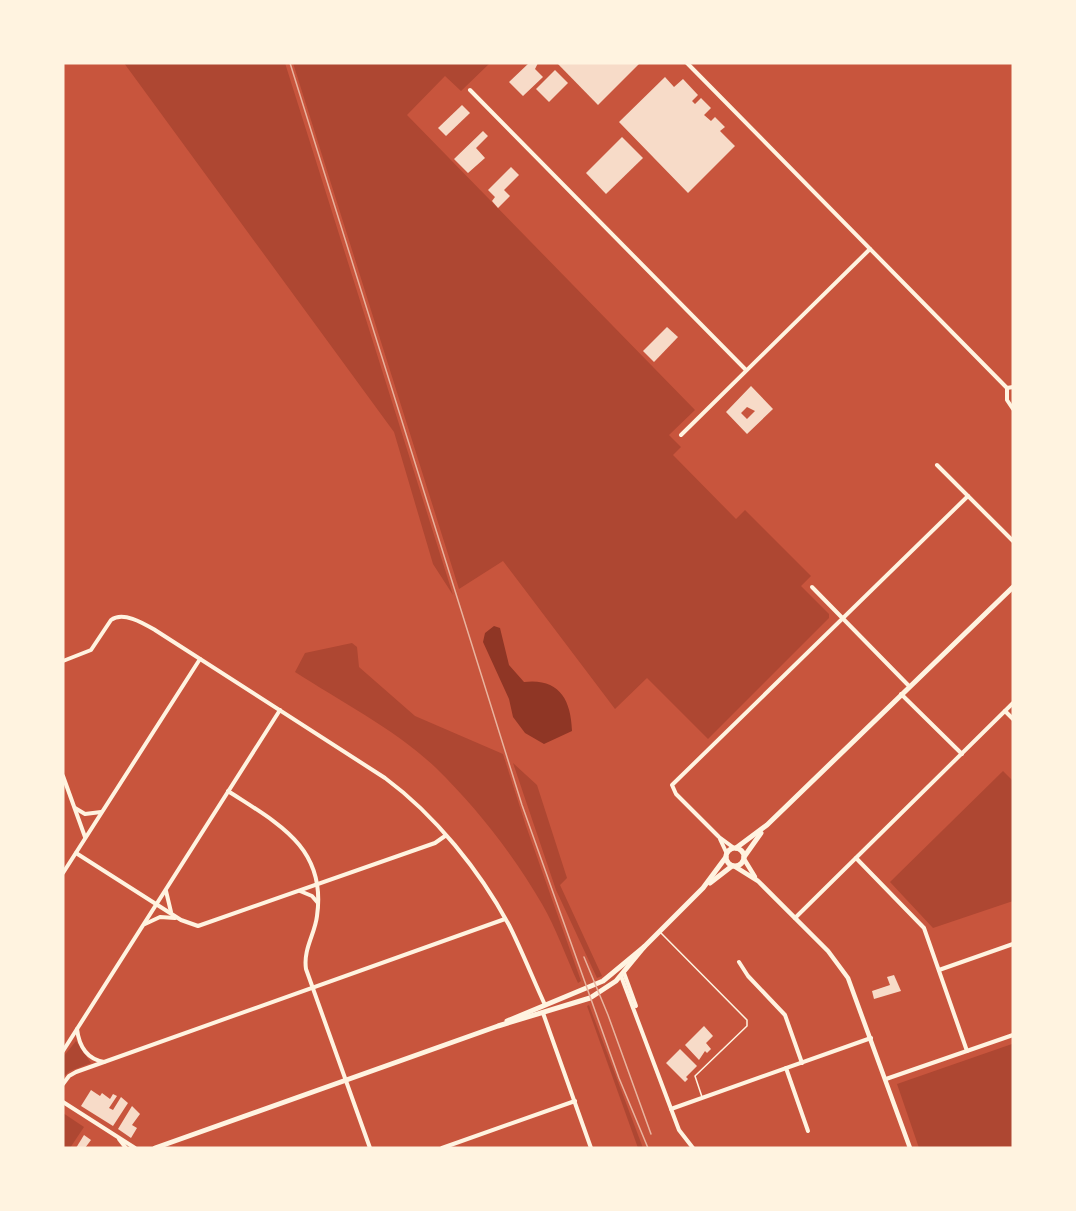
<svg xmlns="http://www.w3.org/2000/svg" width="1076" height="1211" font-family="Commissioner,sans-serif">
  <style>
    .green { fill: #ae4732 }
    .water { fill: #8f3625 }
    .building { fill: #f7dbc8; fill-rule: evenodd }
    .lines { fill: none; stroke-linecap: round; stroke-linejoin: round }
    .service { stroke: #fff3e0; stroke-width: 1.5 }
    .minor { stroke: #fff3e0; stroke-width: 4 }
    .tertiary { stroke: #fff3e0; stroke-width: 4.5 }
    .secondary { stroke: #fff3e0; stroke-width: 5 }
    .rail { stroke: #e9b49f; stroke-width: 1.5 }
  </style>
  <rect width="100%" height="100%" fill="#c8553d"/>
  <g class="green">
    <polygon points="124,63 285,63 453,595 433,564 394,432"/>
    <polygon points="293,63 490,63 461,91 445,76 407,115 695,410 669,435 681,447 673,455 736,519 745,510 811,576 801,586 829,614 829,618 708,739 647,678 615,709 503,561 459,589"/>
    <path d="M 352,643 L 357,647 L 359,667 L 415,716 L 503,754 L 526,826 L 581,981 L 578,983 C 566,957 556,928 542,904 C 513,854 476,807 435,767 C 396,730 340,701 295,672 L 305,653 Z"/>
    <polygon points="513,763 537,785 567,878 560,885 602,976 597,978 556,890"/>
    <polygon points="1003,771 1013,781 1013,901 933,928 890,882"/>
    <polygon points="589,1005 643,1148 638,1148 587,1006"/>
    <polygon points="76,1041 91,1063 70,1071 63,1077 63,1057"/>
    <polygon points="1012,1044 1013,1146 919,1148 897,1084"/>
    <polygon points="63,1113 84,1127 70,1148 63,1148"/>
  </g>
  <path class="water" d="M 494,626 L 500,628 L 509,665 L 524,682 C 558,678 571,698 572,731 L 544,744 L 525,733 L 513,717 L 509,699 L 483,642 L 485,633 Z"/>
  <g class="building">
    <polygon points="529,63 538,63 535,69 543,77 523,96 509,82"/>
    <polygon points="557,63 640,63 598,105"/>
    <polygon points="555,70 568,83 549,102 536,89"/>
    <polygon points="665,77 674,87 683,79 698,95 692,101 695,104 701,98 711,108 704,115 711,121 715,117 725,127 720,131 735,146 688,193 619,122"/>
    <polygon points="462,105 470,113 446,136 438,128"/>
    <polygon points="483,131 488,136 476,148 485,158 468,173 454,159"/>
    <polygon points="622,137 643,158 606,194 586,173"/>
    <polygon points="511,167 519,175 504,190 510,196 498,208 492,201 495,197 488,190"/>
    <polygon points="667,327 678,337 654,362 643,351"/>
    <path d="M 751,386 L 773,409 L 747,434 L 726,412 ZM 747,407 L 755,411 L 747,419 L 741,413 Z"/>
    <polygon points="894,975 901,991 874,999 872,991 890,985 887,977"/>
    <polygon points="704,1026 713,1036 706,1043 711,1049 707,1053 705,1051 699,1060 685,1045"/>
    <polygon points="680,1049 697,1066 686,1077 688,1079 685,1082 666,1063"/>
    <polygon points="91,1090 100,1096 102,1093 110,1099 113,1094 117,1096 109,1108 113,1110 121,1097 128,1103 113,1126 81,1106"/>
    <polygon points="132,1106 140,1114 132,1125 137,1128 131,1138 118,1129"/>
    <polygon points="84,1135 91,1140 85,1148 76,1148"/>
  </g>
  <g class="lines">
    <polyline class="service" points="660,932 747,1020 747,1026 695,1076 702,1097"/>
    <g class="minor">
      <polyline points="687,63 1007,388 1007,400 1013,409"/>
      <polyline points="470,90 746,370"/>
      <polyline points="1007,388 1013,387"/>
      <polyline points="681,435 870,249"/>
      <polyline points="937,465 1013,541"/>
      <polyline points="812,587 909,686"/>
      <path d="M 63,661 L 91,650 L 111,620 C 123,611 143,623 155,630 L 385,778 C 435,815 480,871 509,925 C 522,951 533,979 545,1005"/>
      <polyline points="901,694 962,754"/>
      <polyline points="1005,711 1013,719"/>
      <polyline points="63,776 85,837"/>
      <path d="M 228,791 C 277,823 327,847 317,916 C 315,934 303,949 306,969 L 370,1148"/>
      <polyline points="75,808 85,814 101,812"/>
      <polyline points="720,839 727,854"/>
      <polyline points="734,848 719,837 676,794 672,785 968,496"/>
      <polyline points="76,853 181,920 198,926 435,843 445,836"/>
      <polyline points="856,858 924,928 967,1051"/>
      <polyline points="63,873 200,659"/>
      <polyline points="166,891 171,912"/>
      <polyline points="300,891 312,896 318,903"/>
      <polyline points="795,918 1013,703"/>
      <polyline points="145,924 160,917 175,918"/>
      <polyline points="739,962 748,976 785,1015 802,1063"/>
      <polyline points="939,970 1013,944"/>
      <polyline points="624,973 636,1006"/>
      <polyline points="621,976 679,1130 693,1148"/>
      <polyline points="543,1013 591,1148"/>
      <path d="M 77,1029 C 79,1046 87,1059 104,1062"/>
      <polyline points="63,1051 280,710"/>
      <polyline points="786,1068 808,1131"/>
      <polyline points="886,1079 1013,1035"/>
      <polyline points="63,1084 69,1076 76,1072 505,919"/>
      <polyline points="63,1102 135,1148"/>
      <polyline points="671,1109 871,1038"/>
      <polyline points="119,1139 126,1148"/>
      <polyline points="442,1148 575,1101"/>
    </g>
    <g class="tertiary">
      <polyline points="744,859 755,877"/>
      <polyline points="734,866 758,881 828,951 848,978 910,1148"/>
    </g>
    <g class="secondary">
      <polyline points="736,848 767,825 1013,587"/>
      <circle cx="735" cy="857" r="9"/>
      <polyline points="744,857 761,833"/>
      <polyline points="710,883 732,866"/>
      <polyline points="507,1021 603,981 644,947 703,888 726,857"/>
      <polyline points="155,1148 498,1026 590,998 616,981 644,947"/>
    </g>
    <g class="rail">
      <polyline points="290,63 522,805 619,1078 648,1148"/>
      <polyline points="584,957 608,1015 651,1134"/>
    </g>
  </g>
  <rect width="1076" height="1211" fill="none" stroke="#fff3e0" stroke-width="129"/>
</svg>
